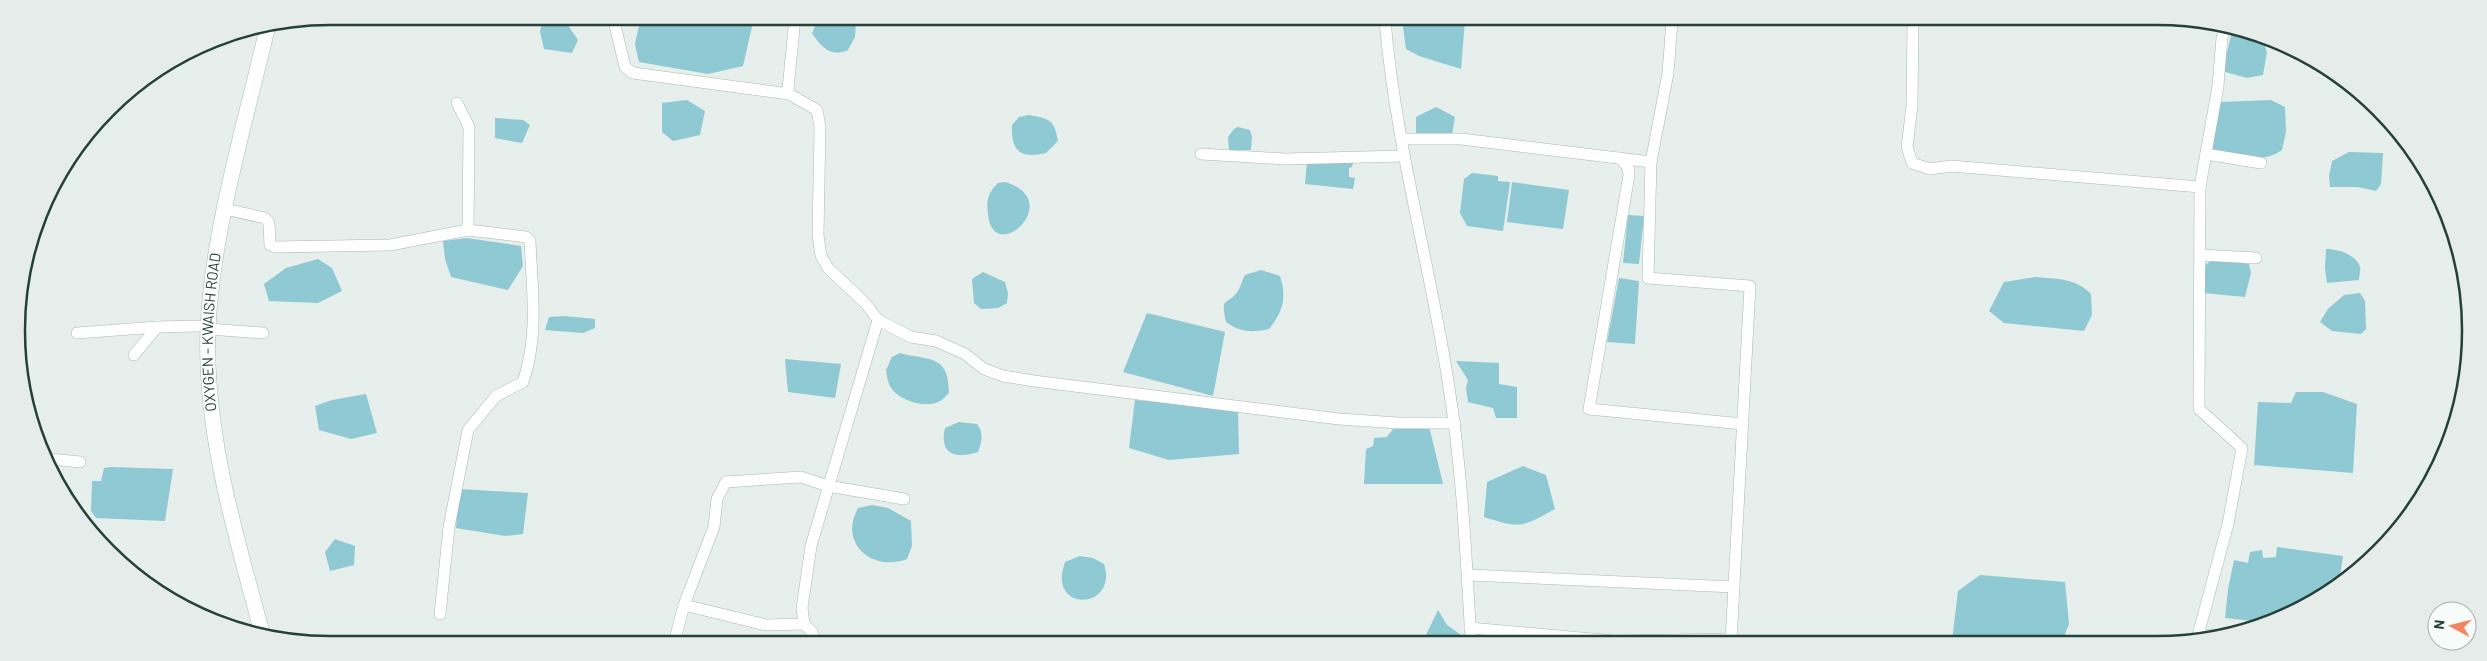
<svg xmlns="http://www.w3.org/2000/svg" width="2487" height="661" font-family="Barlow,sans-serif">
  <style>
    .water { fill: #8ec9d4 }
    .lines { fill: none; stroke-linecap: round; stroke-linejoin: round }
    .minor-casing { stroke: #a8b8b2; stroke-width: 12 }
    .secondary-casing { stroke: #a4bbb3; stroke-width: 16 }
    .minor { stroke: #fff; stroke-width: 11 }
    .secondary { stroke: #fff; stroke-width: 15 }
    .labels { text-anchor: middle; stroke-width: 5; stroke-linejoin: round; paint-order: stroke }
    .street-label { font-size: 15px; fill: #24423a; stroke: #f7fbf9 }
    .rim { fill: none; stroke: #24423a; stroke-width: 2.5 }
  </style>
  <rect width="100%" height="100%" fill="#e6efeb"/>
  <g class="water">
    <polygon points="544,17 565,21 578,40 572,53 544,49 540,31"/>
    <polygon points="641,17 754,18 743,66 708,74 639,62 635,44"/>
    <path d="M 829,18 L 855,18 L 856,20 L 855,37 L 848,50 C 831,58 821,47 812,33 L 815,26 Z"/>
    <polygon points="1405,20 1465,20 1461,69 1419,56 1406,49 1403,27"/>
    <polygon points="2232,32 2248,35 2263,41 2267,52 2263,75 2247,78 2222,71"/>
    <polygon points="687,100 705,111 700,135 673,141 662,132 662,103"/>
    <path d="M 2271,100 L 2285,107 L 2286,132 L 2282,150 C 2262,165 2233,155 2210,150 L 2219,102 Z"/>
    <polygon points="1436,107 1455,117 1452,135 1416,133 1416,117"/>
    <path d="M 1029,115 C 1050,119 1054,119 1058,141 L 1046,153 C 1020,159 1011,151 1012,125 L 1019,117 Z"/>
    <polygon points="495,118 523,120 530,125 522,143 495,138"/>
    <polygon points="1238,127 1250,130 1252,137 1251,150 1229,150 1228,137 1234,129"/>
    <polygon points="2349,152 2383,153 2381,184 2376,191 2358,187 2330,187 2329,176 2332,161"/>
    <polygon points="1307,162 1353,163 1352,167 1349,168 1349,177 1355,178 1353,189 1305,184"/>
    <polygon points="1472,173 1498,176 1498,181 1510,182 1503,231 1467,226 1460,213 1464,179"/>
    <path d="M 1005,182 C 1067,200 993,268 988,214 C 986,200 988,193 998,183 Z"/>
    <polygon points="1512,182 1569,190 1563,229 1507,222"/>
    <polygon points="1628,215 1644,216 1639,264 1623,263"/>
    <polygon points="467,238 521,246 523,266 508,290 451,277 445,259 443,241"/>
    <path d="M 2326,249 C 2337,249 2356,254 2360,267 C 2361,270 2359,276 2359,280 L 2327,283 L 2325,268 Z"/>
    <polygon points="318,259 332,268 342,291 318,303 269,301 264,284 286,268"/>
    <polygon points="2213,259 2249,264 2251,273 2245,297 2203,293 2204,266"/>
    <path d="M 1261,270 L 1280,276 C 1287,297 1283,312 1269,329 C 1251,333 1240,332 1226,322 C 1220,295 1227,307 1238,291 C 1241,286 1242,280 1245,275 Z"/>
    <polygon points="983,272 1005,282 1008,293 1007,303 998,308 981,309 974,303 972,279"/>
    <path d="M 2035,277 C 2056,279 2076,278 2091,294 L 2092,315 L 2084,331 L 2004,323 L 1989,311 L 2004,282 Z"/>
    <polygon points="1619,278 1639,281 1635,344 1607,342"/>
    <polygon points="2360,293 2365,301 2366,329 2361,334 2332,331 2320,322 2328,309 2344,295"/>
    <polygon points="1147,313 1225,332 1213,396 1123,372"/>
    <polygon points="565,316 595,319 595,328 583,333 545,330 549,317"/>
    <path d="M 900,353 C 928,361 949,353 949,393 C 946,395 943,400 940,401 C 927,409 900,401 892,389 C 888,384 887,377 886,370 L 892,357 Z"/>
    <polygon points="785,359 841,364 835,398 788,392"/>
    <polygon points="1456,361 1499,363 1499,384 1517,387 1517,418 1496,418 1493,408 1468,402 1466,388 1468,380"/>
    <polygon points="2296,392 2323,392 2357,404 2353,473 2254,465 2258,402 2291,403"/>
    <polygon points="366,394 377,433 351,439 319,430 315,406 332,400"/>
    <polygon points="1135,400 1238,410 1239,454 1169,460 1129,448"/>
    <path d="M 959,422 L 977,424 C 984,433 982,441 978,452 C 956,459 939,455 945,428 Z"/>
    <polygon points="1429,426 1443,484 1364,484 1366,449 1373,446 1374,438 1387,437 1393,429"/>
    <path d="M 1523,466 L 1546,475 L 1555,509 C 1522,527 1521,529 1484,517 L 1487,482 Z"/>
    <polygon points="111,467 173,469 165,521 96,518 91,511 92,481 101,481 104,468"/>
    <polygon points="459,489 528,493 523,534 505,536 456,528"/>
    <path d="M 872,505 L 888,508 L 911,521 L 912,546 L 907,559 C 873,572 838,544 858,508 Z"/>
    <polygon points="335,539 355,546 354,565 330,571 325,552"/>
    <polygon points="2277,547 2343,556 2339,583 2295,612 2262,622 2225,618 2228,589 2234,560 2248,563 2250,552 2262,550 2263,558 2276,557"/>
    <path d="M 1080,556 L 1093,558 L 1104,564 C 1119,610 1046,614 1065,562 Z"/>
    <polygon points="1980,575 2065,582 2069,624 2062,642 1952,641 1958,591"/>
    <polygon points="1438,610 1447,625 1464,637 1466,641 1423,641"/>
  </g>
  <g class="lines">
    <defs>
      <g id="minor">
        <polyline points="608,17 614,21 625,67 633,73 789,94"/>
        <polyline points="795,18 788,89 789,94 817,110 820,127 818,235 821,256 828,268 866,304 878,320 911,337 936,341 965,354 984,369 1003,376 1034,381 1339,419 1398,423 1455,423"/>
        <path d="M 1385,20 C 1395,142 1429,260 1448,381 C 1462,467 1466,554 1471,641"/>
        <polyline points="1672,21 1668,73 1651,162 1648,278 1750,286 1731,641"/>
        <polyline points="1913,21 1912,106 1907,147 1912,163 1930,169 1951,166 2200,187"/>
        <polyline points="457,103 469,127 468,230"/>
        <polyline points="1401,139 1461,139 1651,162"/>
        <polyline points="1201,154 1285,159 1403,156"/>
        <polyline points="2206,154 2261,163"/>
        <polyline points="1620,158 1628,167 1629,175 1589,409 1743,424"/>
        <path d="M 225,209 L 265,218 L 269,223 L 270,245 L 275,247 L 390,245 L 468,230 L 526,237 L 530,241 C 532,289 539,336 523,382 L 496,396 L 468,430 L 449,527 L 440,614"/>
        <polyline points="2200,255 2256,258"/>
        <polyline points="208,329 263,333"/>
        <polyline points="77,333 157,327"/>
        <polyline points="134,355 157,327 199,326"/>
        <polyline points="50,459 80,462"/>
        <polyline points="1469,575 1734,587"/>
        <polyline points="684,605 714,527 717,499 726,482 801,477 828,486 904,499"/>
        <polyline points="1470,628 1614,641 1731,639"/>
        <polyline points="2198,635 2216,636"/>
        <polyline points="675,639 684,605 766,625 804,624"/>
        <polyline points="815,640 812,632 804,624 802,608 811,546 878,320"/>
        <polyline points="2194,642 2198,635 2228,524 2242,448 2199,409 2200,187 2218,86 2222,38 2226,26"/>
      </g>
      <g id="secondary">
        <path id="s1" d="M 263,636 C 236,536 204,433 208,329 C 212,231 245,125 267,29"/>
      </g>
    </defs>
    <use href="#minor" class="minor-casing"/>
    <use href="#secondary" class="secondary-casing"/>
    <use href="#minor" class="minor"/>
    <use href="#secondary" class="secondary"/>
  </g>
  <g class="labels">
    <g class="street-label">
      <text dy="5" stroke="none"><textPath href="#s1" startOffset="310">OXYGEN - KWAISH ROAD</textPath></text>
    </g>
  </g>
  <path d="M0 0H2487V661H0ZM330 25H2157A305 305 0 0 1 2462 330V331A305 305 0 0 1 2157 636H330A305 305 0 0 1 25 331V330A305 305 0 0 1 330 25Z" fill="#e6ecea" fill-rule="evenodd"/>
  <path class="rim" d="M330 25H2157A305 305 0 0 1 2462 330V331A305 305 0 0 1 2157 636H330A305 305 0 0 1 25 331V330A305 305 0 0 1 330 25Z"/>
  <g transform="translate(2452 626) rotate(277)"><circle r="24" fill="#f7fbf9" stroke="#a3b1ad"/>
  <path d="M0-4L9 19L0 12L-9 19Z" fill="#f4845f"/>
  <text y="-8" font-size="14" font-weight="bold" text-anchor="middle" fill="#24423a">N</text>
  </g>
</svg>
